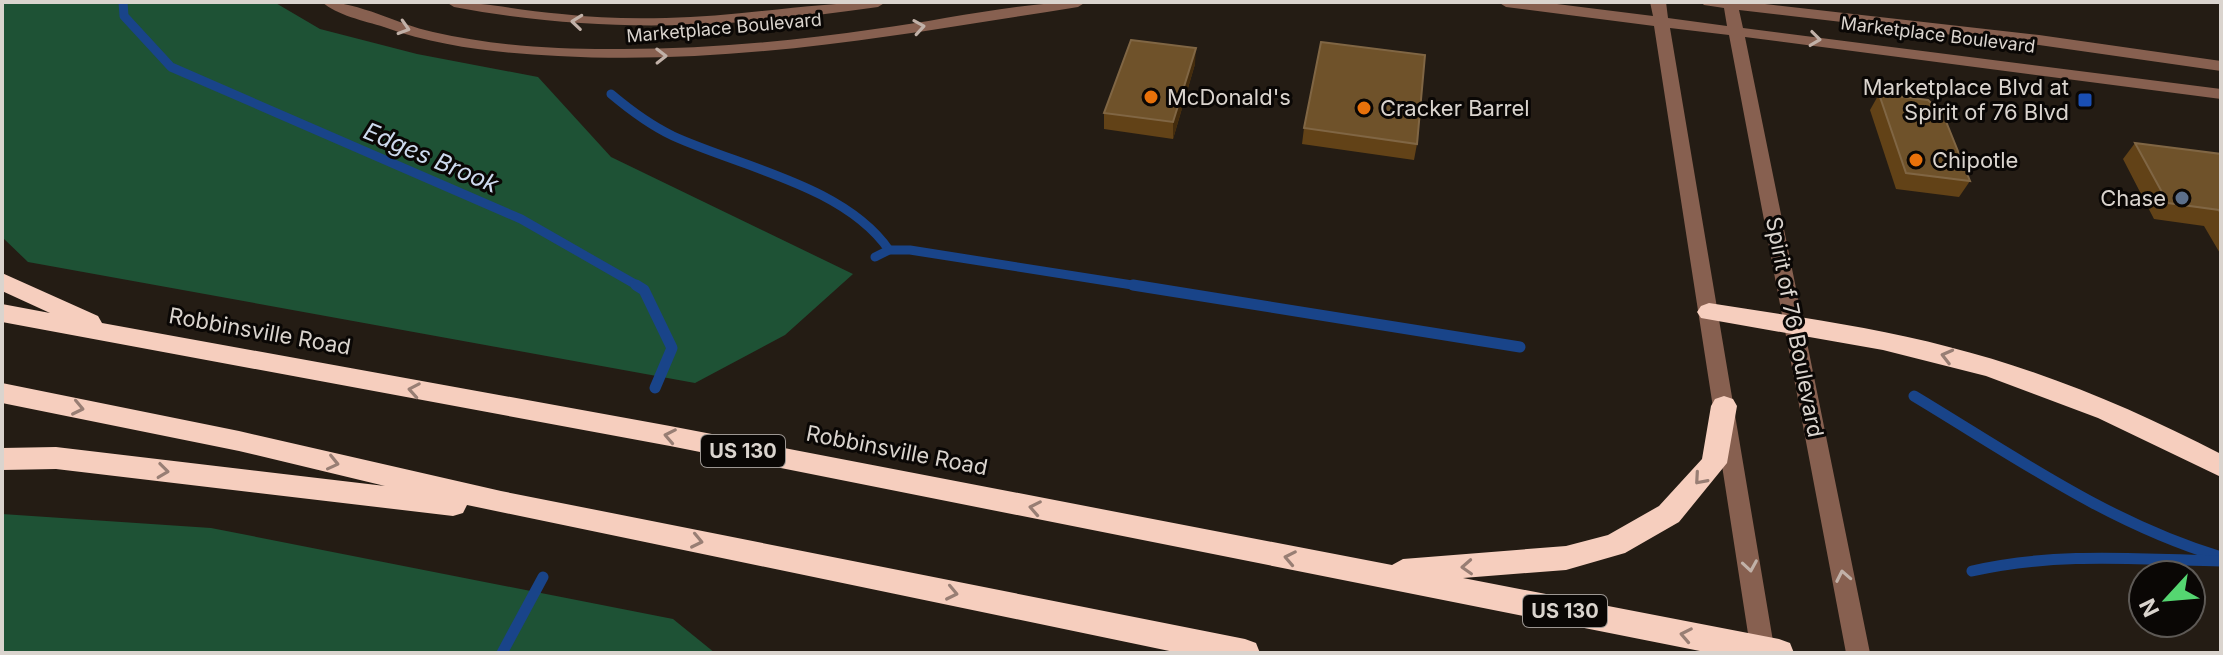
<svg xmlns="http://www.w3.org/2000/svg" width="2223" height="655" font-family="Inter,sans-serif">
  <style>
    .forest { fill: #1e5235 }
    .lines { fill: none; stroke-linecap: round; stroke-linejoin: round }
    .stream-far1 { stroke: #194489; stroke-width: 9 }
    .stream { stroke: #194489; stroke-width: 11 }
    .minor { fill: #876050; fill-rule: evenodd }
    .highway { fill: #f6cebe; fill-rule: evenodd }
    .wall { fill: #624217 }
    .shaded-wall { fill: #442c0d }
    .building { fill: #6f522a; stroke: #806644; stroke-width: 2 }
    .oneway { stroke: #c1b1a8 }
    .oneway2 { stroke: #987e74 }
    .food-dot { fill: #e8710a; stroke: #0a0705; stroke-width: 3 }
    .transit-dot { fill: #1a4fb4; stroke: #0a0705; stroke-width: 3 }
    .service-dot { fill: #5c6f8a; stroke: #0a0705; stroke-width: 3 }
    .labels { text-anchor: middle; stroke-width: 6; stroke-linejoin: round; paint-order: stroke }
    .far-street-label { font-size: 18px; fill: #dad4ce; stroke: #0a0705 }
    .shield { fill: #0a0705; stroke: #9c9692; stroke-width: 2 }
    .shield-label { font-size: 20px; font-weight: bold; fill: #dad4ce }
    .poi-label { font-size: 22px; fill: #dad4ce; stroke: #0a0705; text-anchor: start }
    .street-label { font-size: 22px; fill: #dad4ce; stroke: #0a0705 }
    .water-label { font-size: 24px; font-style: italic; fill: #cdd9ed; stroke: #0a0705 }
  </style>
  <rect width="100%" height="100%" fill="#241c14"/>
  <g class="forest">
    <polygon points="2,2 274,2 320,29 417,54 538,77 611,157 853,274 785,335 695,383 28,262 2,237"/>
    <polygon points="2,514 211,528 673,619 715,653 2,653"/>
  </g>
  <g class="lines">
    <g class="stream-far1">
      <polyline points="123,2 124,16 171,67 521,219 640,287"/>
      <path d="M 611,94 C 630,110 650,125 673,136 C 741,167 845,186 889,250"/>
      <polyline points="875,257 889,250 910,250 1145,287"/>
    </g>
    <g class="stream">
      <polyline points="636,285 644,290 672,348 655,388"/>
      <polyline points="1133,285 1520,347"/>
      <path d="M 1914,396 C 2014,456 2108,523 2221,557"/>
      <path d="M 1972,571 C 2055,552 2137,559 2221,561"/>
      <polyline points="502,653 543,577"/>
    </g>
    <g class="minor">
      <path d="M 322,2 C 361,2 396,24 433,32 C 489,45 551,49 608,49 C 698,50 786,42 875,29 C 945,20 1015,2 1086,2 L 1078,7 C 905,34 733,66 558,56 C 498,53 440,47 384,27 C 365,21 336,15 322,2 Z"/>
      <path d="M 446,2 C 486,2 523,11 562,14 C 596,18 631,19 666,18 C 739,17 812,2 886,2 L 878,7 C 730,28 602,35 454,7 Z"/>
      <polygon points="1498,2 1541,2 1653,16 1650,2 1666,2 1668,18 1727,26 1724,8 1704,5 1701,2 1748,2 2039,35 2221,61 2221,71 2039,45 1739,10 1743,28 2221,89 2221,99 1745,37 1870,653 1846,653 1729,35 1670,28 1775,653 1751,653 1654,26 1506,7"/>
    </g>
    <g class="highway">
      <polygon points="2,273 98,316 102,323 670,426 1392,565 1403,559 1566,546 1608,535 1659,506 1702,459 1711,406 1715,399 1724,396 1733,399 1737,406 1727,463 1679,522 1625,553 1566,570 1463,578 1779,639 1790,643 1794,653 1710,653 670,446 2,322 2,304 50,313 2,291"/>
      <path d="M 1709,303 C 1789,316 1870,326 1949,347 C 2044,371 2134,409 2221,454 L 2221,477 L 2098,418 L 1986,376 L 1883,350 L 1701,318 L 1697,312 L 1701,306 Z"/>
      <polygon points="2,383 239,431 501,491 1245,639 1256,643 1260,653 1179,653 467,505 463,513 453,516 56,469 2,470 2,448 56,447 385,486 239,451 2,403"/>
    </g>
  </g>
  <g class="wall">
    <polygon points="1195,64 1173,139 1104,129 1104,113"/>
    <polygon points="1879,94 1970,181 1959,197 1896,189 1870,110"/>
    <polygon points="1304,128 1417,144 1414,160 1302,144"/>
    <polygon points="2135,143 2221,154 2221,255 2204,226 2154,219 2123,159"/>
  </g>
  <polygon class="shaded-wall" points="1196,48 1195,64 1173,139 1173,122"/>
  <g class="building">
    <polygon points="1131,40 1196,48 1173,122 1104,113"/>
    <polygon points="1321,42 1425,55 1417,144 1304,128"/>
    <polygon points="1879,94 1928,100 1943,114 1970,181 1906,173"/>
    <polygon points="2135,143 2221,154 2221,214 2219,210 2168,203"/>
  </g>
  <defs><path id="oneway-chevron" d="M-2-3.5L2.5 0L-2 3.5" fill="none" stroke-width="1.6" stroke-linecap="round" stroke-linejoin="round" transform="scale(2)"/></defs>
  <g class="oneway">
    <use href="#oneway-chevron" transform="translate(577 22) rotate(-174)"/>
    <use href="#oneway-chevron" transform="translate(919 27) rotate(-9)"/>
    <use href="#oneway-chevron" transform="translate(404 28) rotate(17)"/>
    <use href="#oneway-chevron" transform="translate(1815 39) rotate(7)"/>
    <use href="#oneway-chevron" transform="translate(661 56) rotate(-1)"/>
    <use href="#oneway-chevron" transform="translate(1750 566) rotate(81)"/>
    <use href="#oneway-chevron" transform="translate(1843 576) rotate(-101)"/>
  </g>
  <g class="oneway2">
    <use href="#oneway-chevron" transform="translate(1947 356) rotate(-166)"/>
    <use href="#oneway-chevron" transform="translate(414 390) rotate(-170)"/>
    <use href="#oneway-chevron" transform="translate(78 408) rotate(12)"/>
    <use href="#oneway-chevron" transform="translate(670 436) rotate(-169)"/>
    <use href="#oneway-chevron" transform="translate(333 463) rotate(13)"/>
    <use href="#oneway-chevron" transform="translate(163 471) rotate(7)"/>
    <use href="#oneway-chevron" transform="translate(1700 479) rotate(131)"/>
    <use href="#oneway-chevron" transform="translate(1035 508) rotate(-169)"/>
    <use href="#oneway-chevron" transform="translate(697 541) rotate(12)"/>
    <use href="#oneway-chevron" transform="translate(1290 558) rotate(-169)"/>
    <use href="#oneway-chevron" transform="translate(1467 567) rotate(177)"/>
    <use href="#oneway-chevron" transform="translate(952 593) rotate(12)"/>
    <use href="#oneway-chevron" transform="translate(1686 635) rotate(-169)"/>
  </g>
  <g class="food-dot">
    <circle cx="1151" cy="97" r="8"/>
    <circle cx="1364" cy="108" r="8"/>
    <circle cx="1916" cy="160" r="8"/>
  </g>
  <rect class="transit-dot" x="2077" y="92" width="16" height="16" rx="4"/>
  <circle class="service-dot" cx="2182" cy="198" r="8"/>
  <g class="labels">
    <g class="far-street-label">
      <text transform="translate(724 28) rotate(-5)" y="6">Marketplace Boulevard</text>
      <text transform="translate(1938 35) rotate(7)" y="6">Marketplace Boulevard</text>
    </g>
    <g class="shield">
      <rect x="701" y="435" width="84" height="32" rx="6"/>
      <rect x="1523" y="595" width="84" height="32" rx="6"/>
    </g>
    <g class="shield-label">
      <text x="743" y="458">US 130</text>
      <text x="1565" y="618">US 130</text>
    </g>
    <g class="poi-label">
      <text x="2069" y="95" text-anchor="end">Marketplace Blvd at<tspan x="2069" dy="25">Spirit of 76 Blvd</tspan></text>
      <text x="1167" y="105">McDonald's</text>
      <text x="1380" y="116">Cracker Barrel</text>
      <text x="1932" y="168">Chipotle</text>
      <text x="2166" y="206" text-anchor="end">Chase</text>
    </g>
    <g class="street-label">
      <text transform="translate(1795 327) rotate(79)" y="8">Spirit of 76 Boulevard</text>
      <text transform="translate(260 331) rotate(10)" y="8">Robbinsville Road</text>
      <text transform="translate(897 450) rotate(11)" y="8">Robbinsville Road</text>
    </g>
    <g class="water-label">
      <text transform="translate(431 158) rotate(23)" y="8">Edges Brook</text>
    </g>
  </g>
  <rect width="2223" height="655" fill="none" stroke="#dad4ce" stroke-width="8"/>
  <g transform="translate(2167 599) rotate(244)"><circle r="38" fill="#0a0705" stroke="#5d5955" stroke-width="2"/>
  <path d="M0-6L14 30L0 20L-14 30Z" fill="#55d671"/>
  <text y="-12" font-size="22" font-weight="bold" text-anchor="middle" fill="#dad4ce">N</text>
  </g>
</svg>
